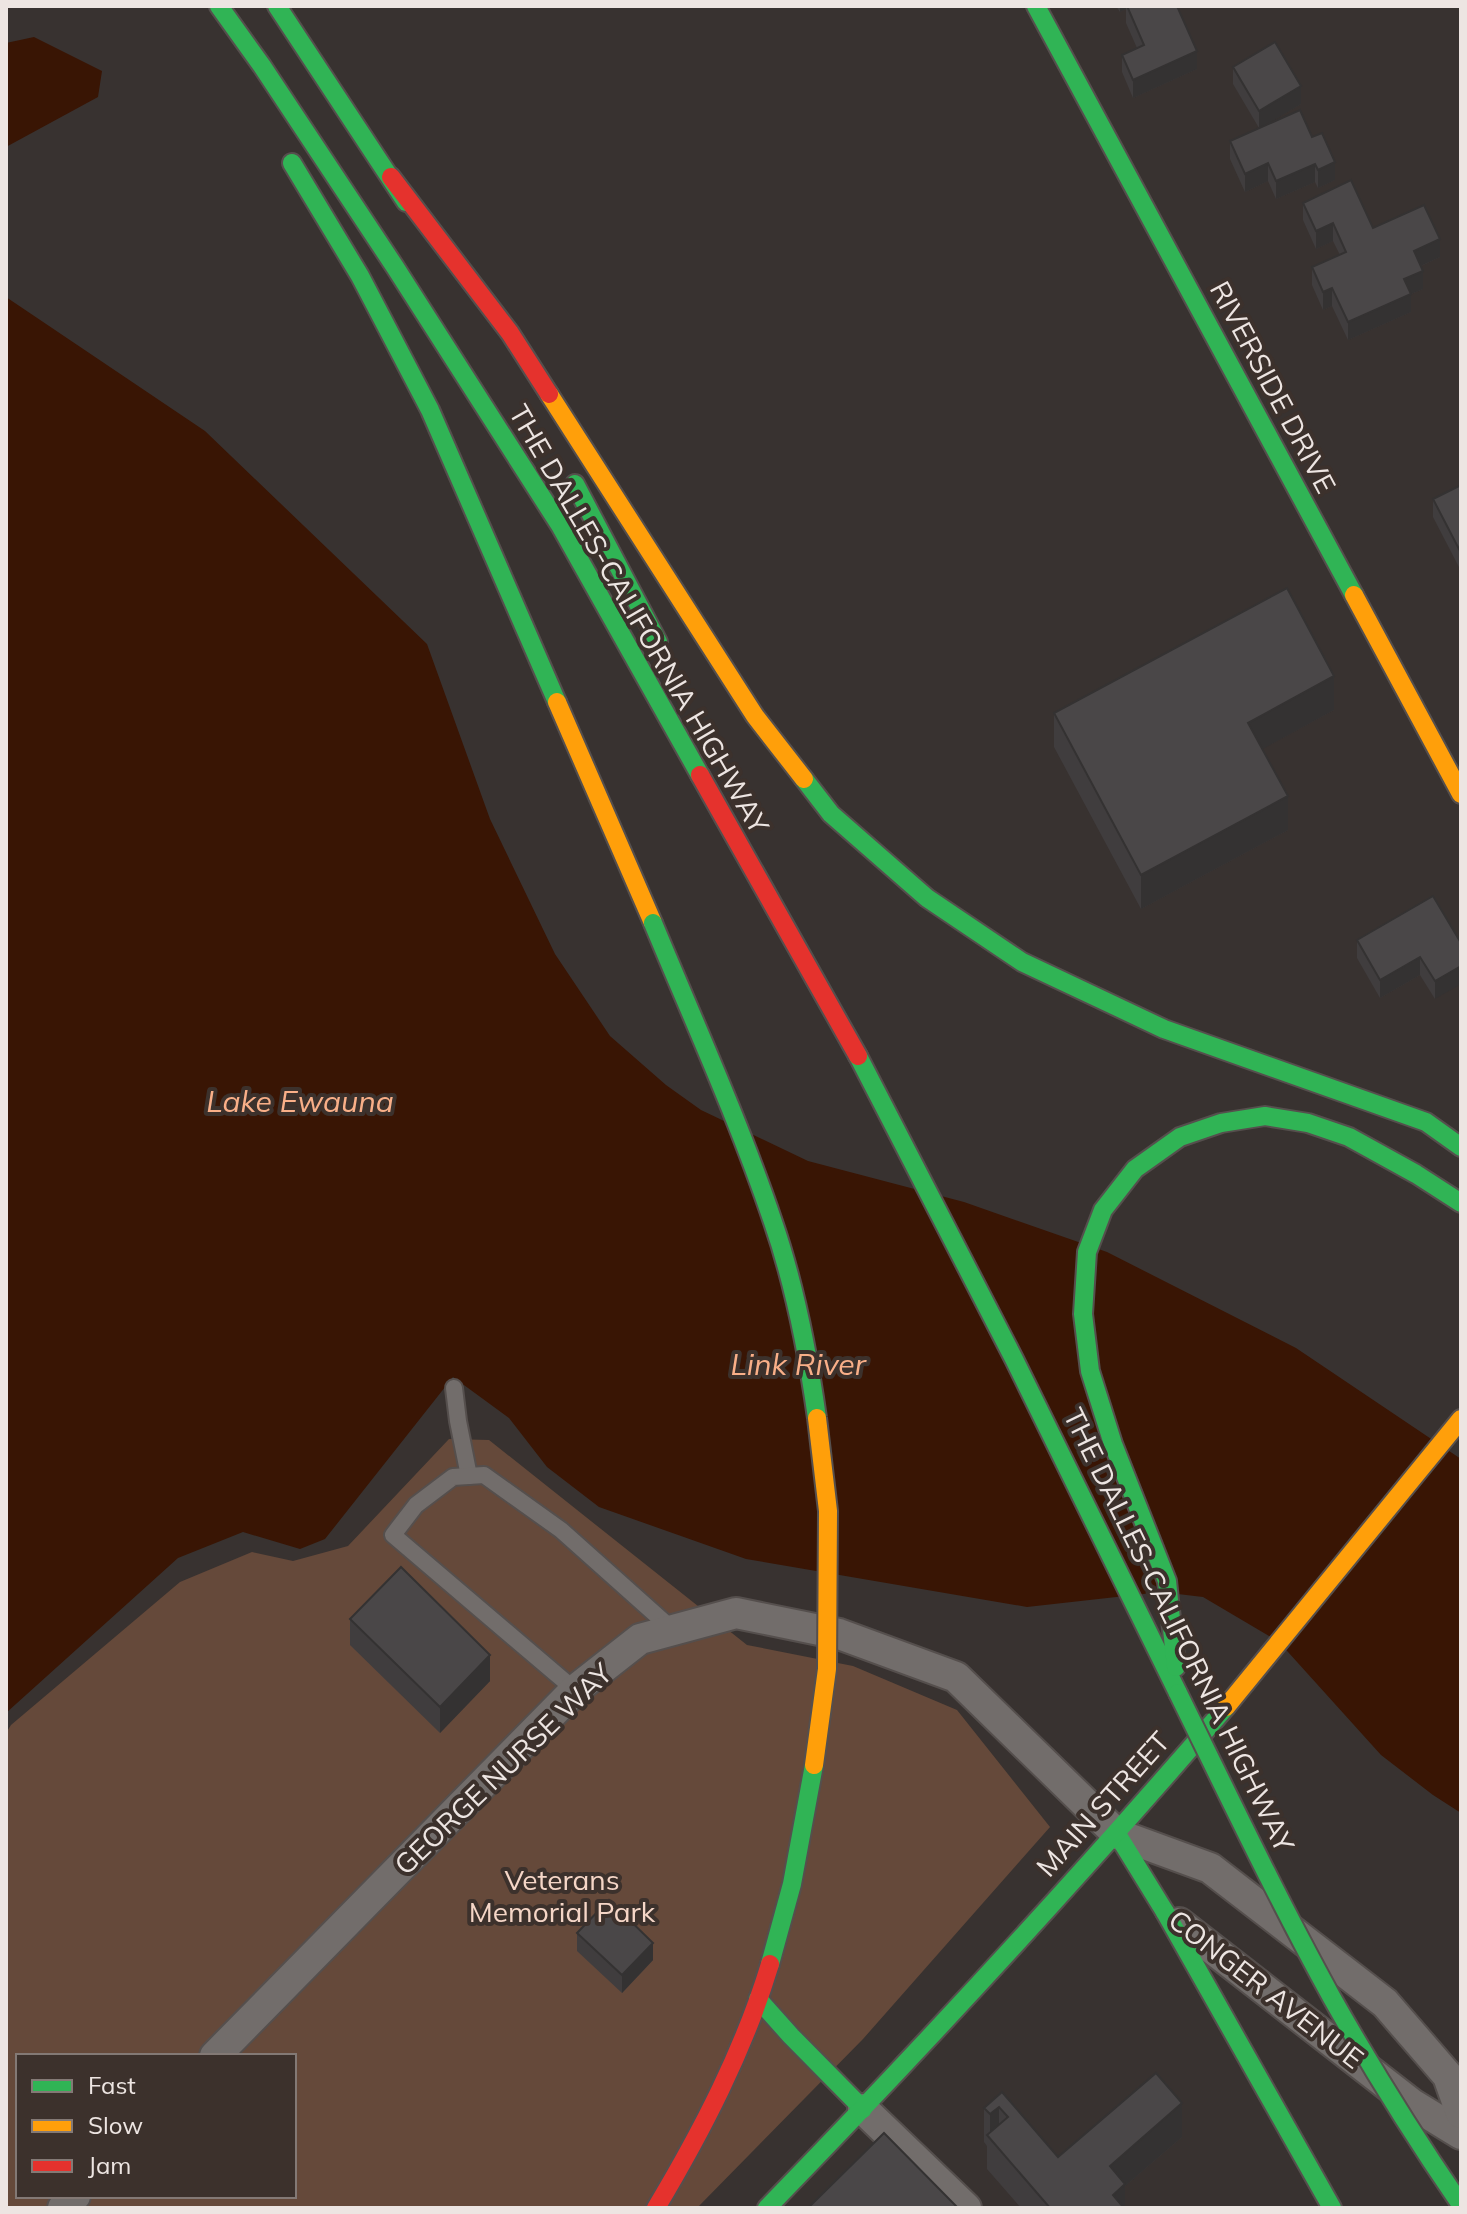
<svg xmlns="http://www.w3.org/2000/svg" width="1467" height="2214" font-family="Mulish,sans-serif">
  <style>
    .green { fill: #65493a; fill-rule: evenodd }
    .water { fill: #391504 }
    .lines { fill: none; stroke-linecap: round; stroke-linejoin: round }
    .lane-casing { stroke: #554f4d; stroke-width: 20 }
    .street-casing { stroke: #554f4d; stroke-width: 34 }
    .fast-casing { stroke: #554f4d; stroke-width: 22 }
    .slow-casing { stroke: #554f4d; stroke-width: 22 }
    .jam-casing { stroke: #554f4d; stroke-width: 22 }
    .lane { stroke: #726d6b; stroke-width: 16 }
    .street { stroke: #726d6b; stroke-width: 30 }
    .fast { stroke: #30b455; stroke-width: 18 }
    .slow { stroke: #ff9f0a; stroke-width: 18 }
    .jam { stroke: #e5322d; stroke-width: 18 }
    .fast-bridge-casing { stroke: #554f4d; stroke-width: 22; stroke-linecap: butt }
    .slow-bridge-casing { stroke: #554f4d; stroke-width: 22; stroke-linecap: butt }
    .fast-bridge { stroke: #30b455; stroke-width: 18 }
    .slow-bridge { stroke: #ff9f0a; stroke-width: 18 }
    .wall { fill: #403d3e }
    .shaded-wall { fill: #343232 }
    .building { fill: #4a4748; stroke: #343232; stroke-width: 2 }
    .labels { text-anchor: middle; stroke-width: 8; stroke-linejoin: round; paint-order: stroke }
    .street-label { font-size: 28px; fill: #ede5e2; stroke: #3c312c }
    .park-label { font-size: 28px; fill: #f5d6c7; stroke: #3c312c }
    .water-label { font-size: 30px; font-style: italic; fill: #f9af88; stroke: #3c312c }
  </style>
  <rect width="100%" height="100%" fill="#383230"/>
  <path class="green" d="M 449,1439 L 489,1440 L 747,1645 L 853,1666 L 957,1710 L 1050,1827 L 863,2039 L 697,2208 L 6,2208 L 6,1733 L 11,1725 L 180,1582 L 252,1552 L 293,1561 L 348,1546 ZM 18,2056 L 294,2056 L 294,2196 L 18,2196 Z"/>
  <g class="water">
    <polygon points="34,37 102,71 98,97 6,147 6,43"/>
    <polygon points="6,297 205,431 427,644 490,819 555,954 610,1036 666,1085 701,1110 808,1161 964,1202 1107,1252 1296,1348 1461,1459 1461,1813 1433,1795 1381,1755 1279,1642 1203,1597 1161,1592 1027,1607 746,1559 599,1507 547,1467 509,1418 453,1377 325,1539 300,1549 243,1532 178,1558 6,1713"/>
  </g>
  <g class="lines">
    <defs>
      <g id="lane">
        <polyline points="454,1388 458,1421 469,1476"/>
        <polyline points="575,1690 393,1535 416,1505 453,1477 484,1475 561,1530 673,1630"/>
      </g>
      <g id="street">
        <polyline points="1179,1923 1412,2104 1461,2134"/>
        <polyline points="215,2056 575,1690 640,1639 736,1613 839,1634 956,1677 1117,1834 1210,1868 1385,2003 1448,2076 1461,2113"/>
        <polyline points="863,2109 966,2208"/>
        <polyline points="63,2208 75,2196"/>
      </g>
      <g id="fast">
        <polyline points="219,6 262,66 395,267 561,527 700,775"/>
        <polyline points="277,6 406,202"/>
        <polyline points="1036,6 1354,595"/>
        <polyline points="292,163 360,276 430,410 557,702"/>
        <polyline points="575,484 658,642"/>
        <polyline points="804,779 831,814 927,898 1022,962 1164,1029 1426,1122 1461,1147"/>
        <polyline points="858,1056 1014,1359 1178,1693"/>
        <polyline points="1176,1667 1167,1581 1113,1444 1090,1371 1083,1314 1087,1252 1103,1210 1135,1169 1180,1137 1221,1123 1265,1116 1308,1123 1349,1137 1416,1174 1461,1203"/>
        <polyline points="1117,1834 1165,1912"/>
        <polyline points="1165,1912 1332,2208"/>
        <polyline points="770,1964 792,1884 814,1765"/>
        <polyline points="758,1999 791,2036 863,2109"/>
        <path d="M 767,2208 C 925,2045 1078,1879 1226,1707"/>
      </g>
      <g id="slow">
        <polyline points="549,394 755,716 804,779"/>
        <polyline points="1354,595 1461,794"/>
        <polyline points="557,702 653,923"/>
        <polyline points="1226,1707 1461,1419"/>
      </g>
      <g id="jam">
        <polyline points="391,177 510,333 549,394"/>
        <polyline points="700,775 858,1056"/>
        <path d="M 656,2208 C 702,2131 744,2050 770,1964"/>
      </g>
    </defs>
    <use href="#lane" class="lane-casing"/>
    <use href="#street" class="street-casing"/>
    <use href="#fast" class="fast-casing"/>
    <use href="#slow" class="slow-casing"/>
    <use href="#jam" class="jam-casing"/>
    <use href="#lane" class="lane"/>
    <use href="#street" class="street"/>
    <use href="#fast" class="fast"/>
    <use href="#slow" class="slow"/>
    <use href="#jam" class="jam"/>
    <defs>
      <g id="fast-bridge">
        <path d="M 653,923 C 694,1022 739,1121 773,1222 C 794,1283 808,1354 817,1418"/>
        <path d="M 1178,1693 C 1228,1795 1277,1898 1332,1998 C 1372,2069 1415,2138 1461,2205"/>
      </g>
      <polyline id="slow-bridge" points="814,1765 827,1669 828,1511 817,1418"/>
    </defs>
    <use href="#fast-bridge" class="fast-bridge-casing"/>
    <use href="#slow-bridge" class="slow-bridge-casing"/>
    <use href="#fast-bridge" class="fast-bridge"/>
    <use href="#slow-bridge" class="slow-bridge"/>
  </g>
  <g class="wall">
    <polygon points="1116,6 1177,6 1197,69 1133,98 1122,72 1122,55 1137,48 1126,23 1126,9 1120,12"/>
    <polygon points="1233,67 1301,104 1265,125 1312,137 1335,180 1318,188 1315,182 1276,199 1268,181 1245,192 1230,159 1230,141 1259,128 1233,84"/>
    <polygon points="1303,203 1373,228 1440,257 1421,266 1423,289 1411,294 1411,312 1348,340 1332,306 1323,310 1312,285 1312,267 1340,255 1333,241 1316,249 1303,220"/>
    <polygon points="1461,485 1461,568 1460,569 1433,517 1433,499"/>
    <polygon points="1334,710 1262,749 1288,830 1141,909 1054,747 1054,713"/>
    <polygon points="1357,940 1461,943 1435,999 1420,975 1380,998 1357,958"/>
    <polygon points="350,1619 490,1681 440,1733 350,1645"/>
    <polygon points="577,1933 653,1960 622,1993 577,1951"/>
    <polygon points="1002,2092 1058,2157 1182,2137 1125,2186 1125,2208 1021,2208 987,2169 987,2146 984,2142 984,2108"/>
  </g>
  <g class="shaded-wall">
    <polygon points="1120,6 1126,6 1126,9 1120,12"/>
    <polygon points="1197,51 1197,69 1133,98 1133,80"/>
    <polygon points="1301,86 1301,104 1259,129 1259,111"/>
    <polygon points="1335,162 1335,180 1318,188 1318,170"/>
    <polygon points="1268,163 1268,181 1245,192 1245,174"/>
    <polygon points="1315,164 1315,182 1276,199 1276,181"/>
    <polygon points="1333,223 1333,241 1316,249 1316,231"/>
    <polygon points="1440,239 1440,257 1414,269 1414,251"/>
    <polygon points="1423,271 1423,289 1411,294 1411,312 1348,340 1348,322 1404,279"/>
    <polygon points="1332,288 1332,306 1323,310 1323,292"/>
    <polygon points="1334,676 1334,710 1248,757 1248,723"/>
    <polygon points="1288,796 1288,830 1141,909 1141,875"/>
    <polygon points="1420,957 1420,975 1380,998 1380,980"/>
    <polygon points="1461,966 1461,984 1435,999 1435,981"/>
    <polygon points="490,1655 490,1681 440,1733 440,1707"/>
    <polygon points="653,1943 653,1960 622,1993 622,1975"/>
    <polygon points="1182,2103 1182,2137 1125,2186 1125,2208 1113,2208 1110,2166"/>
    <polygon points="999,2107 999,2141 990,2138 990,2114"/>
  </g>
  <g class="building">
    <polygon points="1127,6 1177,6 1197,51 1133,80 1122,55 1144,45"/>
    <polygon points="1275,42 1301,86 1259,111 1233,67"/>
    <polygon points="1300,110 1312,137 1322,133 1335,162 1318,170 1315,164 1276,181 1268,163 1245,174 1230,141"/>
    <polygon points="1351,180 1373,228 1424,205 1440,239 1414,251 1423,271 1404,279 1411,294 1348,322 1332,288 1323,292 1312,267 1346,252 1333,223 1316,231 1303,203"/>
    <polygon points="1461,485 1461,551 1460,551 1433,499"/>
    <polygon points="1287,588 1334,676 1248,723 1288,796 1141,875 1054,713"/>
    <polygon points="1433,896 1461,943 1461,966 1435,981 1420,957 1380,980 1357,940"/>
    <polygon points="401,1567 490,1655 440,1707 350,1619"/>
    <polygon points="609,1900 653,1943 622,1975 577,1933"/>
    <polygon points="1156,2073 1182,2103 1110,2166 1125,2184 1113,2195 1124,2208 1050,2208 987,2135 1008,2117 999,2107 990,2114 984,2108 1002,2092 1058,2157"/>
    <polygon points="884,2133 958,2208 808,2208"/>
  </g>
  <g class="labels">
    <g class="street-label">
      <text transform="translate(1273 387) rotate(62)" y="10">RIVERSIDE DRIVE</text>
      <text transform="translate(639 619) rotate(60)" y="10">THE DALLES-CALIFORNIA HIGHWAY</text>
      <text transform="translate(1179 1630) rotate(64)" y="10">THE DALLES-CALIFORNIA HIGHWAY</text>
      <text transform="translate(503 1769) rotate(-44)" y="10">GEORGE NURSE WAY</text>
      <text transform="translate(1103 1804) rotate(-48)" y="10">MAIN STREET</text>
      <text transform="translate(1266 1989) rotate(38)" y="10">CONGER AVENUE</text>
    </g>
    <g class="park-label">
      <text x="562" y="1890">Veterans<tspan x="562" dy="32">Memorial Park</tspan></text>
    </g>
    <g class="water-label">
      <text x="300" y="1112">Lake Ewauna</text>
      <text x="798" y="1375">Link River</text>
    </g>
  </g>
  <rect width="1467" height="2214" fill="none" stroke="#ede5e2" stroke-width="16"/>
  <rect x="16" y="2054" width="280" height="144" fill="#3c312c" stroke="#837975" stroke-width="2"/>
  <rect x="32" y="2080" width="40" height="12" fill="#30b455" stroke="#837975" stroke-width="2"/>
  <text x="88" y="2094" font-size="24" fill="#ede5e2">Fast</text>
  <rect x="32" y="2120" width="40" height="12" fill="#ff9f0a" stroke="#837975" stroke-width="2"/>
  <text x="88" y="2134" font-size="24" fill="#ede5e2">Slow</text>
  <rect x="32" y="2160" width="40" height="12" fill="#e5322d" stroke="#837975" stroke-width="2"/>
  <text x="88" y="2174" font-size="24" fill="#ede5e2">Jam</text>
</svg>
